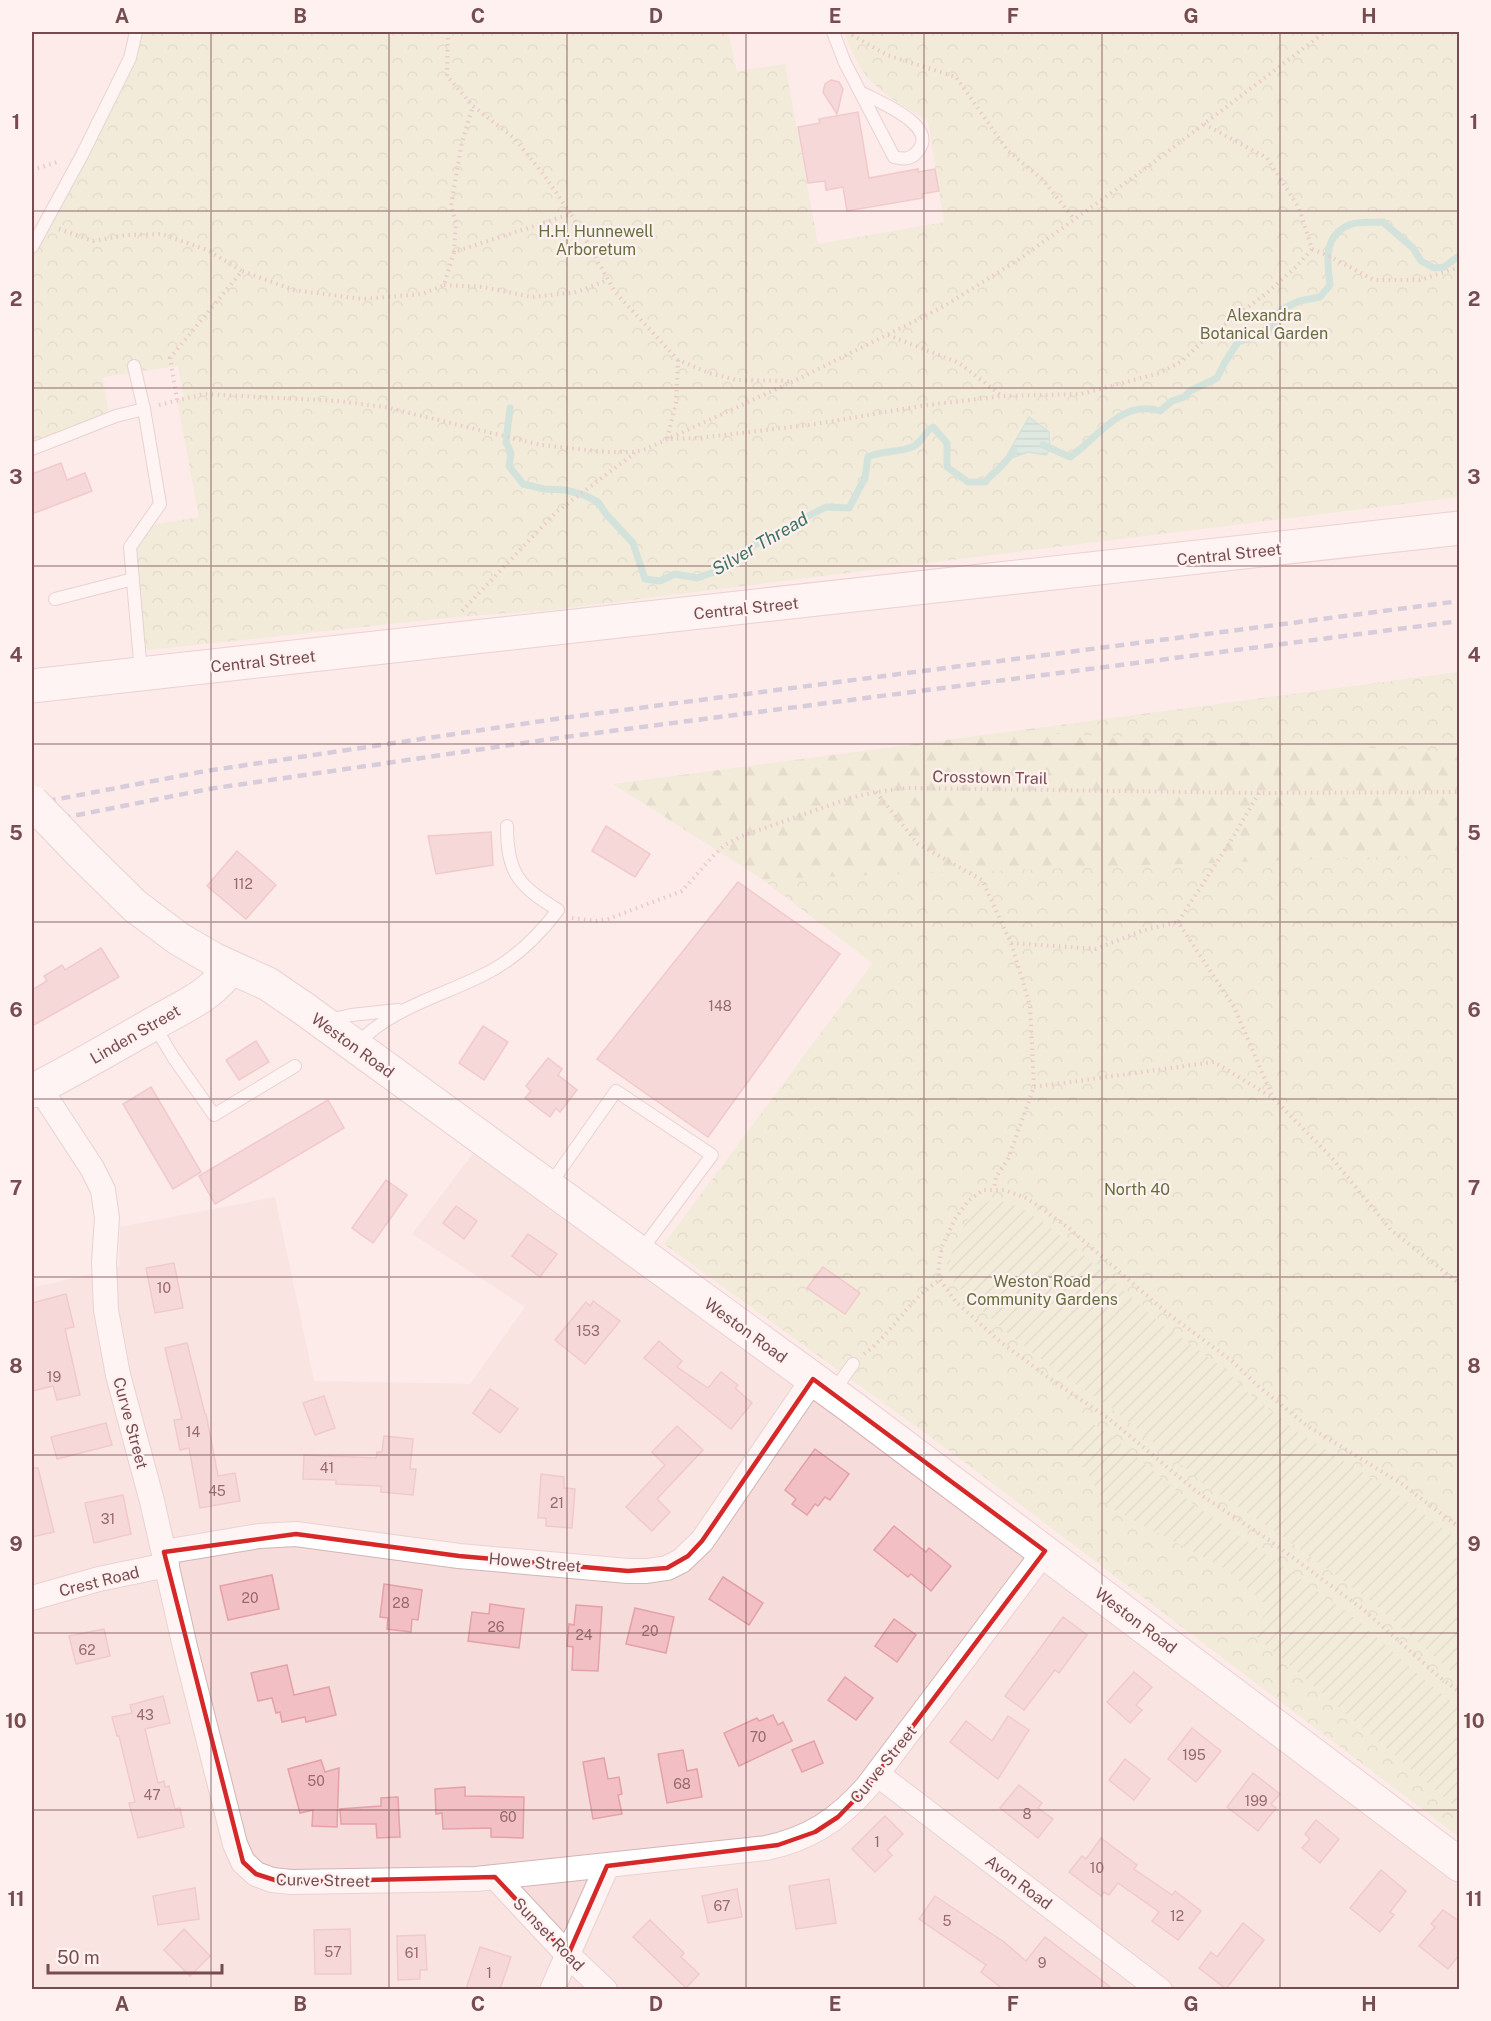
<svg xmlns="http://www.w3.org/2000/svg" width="1491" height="2021" font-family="'Public Sans',sans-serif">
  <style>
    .residential { fill: #f6dcda }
    .forest { fill: url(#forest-firs) }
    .park { fill: url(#park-crowns) }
    .garden { fill: url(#garden-furrows) }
    .water { fill: url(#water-rules); stroke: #a3d8c7; stroke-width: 1.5 }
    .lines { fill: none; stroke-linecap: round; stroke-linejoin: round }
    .stream { stroke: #a3d8c7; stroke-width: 7 }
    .building { fill: #f2c0c4; stroke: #e4a1a7; stroke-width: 1.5 }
    .lane-casing { stroke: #d3b4b4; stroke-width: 14 }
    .street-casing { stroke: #d3b4b4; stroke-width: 26 }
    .secondary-casing { stroke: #d8b3b4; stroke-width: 35 }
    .path { stroke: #d7a3a8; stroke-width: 4; stroke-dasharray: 1.5 4.5; stroke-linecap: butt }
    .lane { stroke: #fff; stroke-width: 12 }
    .street { stroke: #fff; stroke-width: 24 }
    .secondary { stroke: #fff; stroke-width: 33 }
    .rail { stroke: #a8a6c7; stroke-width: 4.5; stroke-dasharray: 9 6; stroke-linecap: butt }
    .secondary-bridge-casing { stroke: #d8b3b4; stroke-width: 35; stroke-linecap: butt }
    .secondary-bridge { stroke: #fff; stroke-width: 33 }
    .marked { fill: none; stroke: #d62828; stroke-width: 4.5; stroke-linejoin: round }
    .grid { fill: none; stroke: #774c51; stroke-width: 1.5; stroke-opacity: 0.55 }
    .labels { text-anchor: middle; stroke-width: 4.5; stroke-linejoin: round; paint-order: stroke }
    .number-label { font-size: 14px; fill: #96696e }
    .park-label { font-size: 16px; fill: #65703f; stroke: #fff1ef }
    .street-label { font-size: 16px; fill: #774c51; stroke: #fff1ef }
    .water-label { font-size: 18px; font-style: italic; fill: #3c7463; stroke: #fff1ef }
    .neatline { fill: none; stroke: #774c51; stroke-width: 2 }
    .grid-label { font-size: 20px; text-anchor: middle; font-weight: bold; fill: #774c51 }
  </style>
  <defs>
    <pattern id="forest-firs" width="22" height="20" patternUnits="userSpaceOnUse" patternTransform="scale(1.5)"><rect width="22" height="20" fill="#e6eac7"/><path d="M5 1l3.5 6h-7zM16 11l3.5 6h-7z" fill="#c9caad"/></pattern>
    <pattern id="park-crowns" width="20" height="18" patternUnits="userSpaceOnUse" patternTransform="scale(1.5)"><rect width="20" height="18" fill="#e6eac7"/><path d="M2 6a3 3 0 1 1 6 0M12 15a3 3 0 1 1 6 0" fill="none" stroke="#c9caad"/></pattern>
    <pattern id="garden-furrows" width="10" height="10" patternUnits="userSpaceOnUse" patternTransform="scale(1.5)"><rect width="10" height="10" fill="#e6eac7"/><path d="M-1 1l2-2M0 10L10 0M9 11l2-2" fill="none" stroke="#c9caad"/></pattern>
    <pattern id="water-rules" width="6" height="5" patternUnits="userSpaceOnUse" patternTransform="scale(1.5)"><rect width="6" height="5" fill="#bde6d8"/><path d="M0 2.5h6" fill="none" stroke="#9ebdb2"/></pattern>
  </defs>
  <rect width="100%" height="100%" fill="#fcebe9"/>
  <polygon class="residential" points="477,1148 1061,1574 1459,1882 1459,1989 32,1989 32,1288 119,1267 120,1227 275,1197 314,1381 470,1384 525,1307 412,1234"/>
  <polygon class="forest" points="1459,672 1459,1512 721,1168 873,963 762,879 613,784"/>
  <g class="park">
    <path d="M 136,32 L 728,32 L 737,71 L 785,64 L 818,244 L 944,222 L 928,121 C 908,108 883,96 867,77 C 857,64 850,47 844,32 L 1459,32 L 1459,497 L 550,610 L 456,617 L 139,651 L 130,547 L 145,526 L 199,517 L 177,400 L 184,399 L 178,366 L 103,377 L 109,418 L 32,449 L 32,247 L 82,156 Z"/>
    <polygon points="1459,672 1459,752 1020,732"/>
    <polygon points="1459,854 1459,1837 951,1452 664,1244 873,963 762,879"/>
  </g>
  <g class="garden">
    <polygon points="994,1199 1019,1207 1046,1224 1078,1250 1159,1322 1225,1369 1249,1393 1300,1434 1396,1493 1459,1541 1459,1678 1371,1601 1275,1531 1208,1487 1114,1410 1055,1370 1005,1331 964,1294 950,1276 949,1271 952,1251 969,1216 982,1204"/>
    <polygon points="1087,1419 1118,1442 1194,1505 1262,1551 1357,1620 1430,1685 1459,1707 1459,1810 1252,1633 1270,1607 1224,1568 1107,1506 1071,1445"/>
  </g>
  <polygon class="water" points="1029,417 1049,432 1050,450 1046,455 1028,452 1012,458 1009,452"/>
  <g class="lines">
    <g class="stream">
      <path d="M 510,408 L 506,442 L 511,453 L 509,466 L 523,484 L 544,489 L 565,490 L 584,495 L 598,502 L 606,514 L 633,543 L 645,579 L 660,581 L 675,574 L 697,578 L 723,569 L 737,555 L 750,547 L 768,538 L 788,532 L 799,521 L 826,507 L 849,508 L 865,478 L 868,457 C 882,450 897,453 912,447 C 922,443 924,432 933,427 L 947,443 L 947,467 L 968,482 L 985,482 C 995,470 1007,464 1014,450"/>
      <path d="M 1043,445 L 1070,457 C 1099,437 1121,399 1160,411 L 1172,401 L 1184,397 L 1190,391 L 1217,378 L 1225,362 L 1238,342 L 1255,337 L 1273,325 L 1281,310 L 1299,301 L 1320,297 L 1330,285 C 1327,262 1323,236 1349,225 C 1358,221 1373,223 1383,222 L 1413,248 L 1421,261 L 1434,268 L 1444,267 L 1460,255"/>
    </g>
  </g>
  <g class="building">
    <polygon points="831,80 839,82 843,89 837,114 823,92 825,84"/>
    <polygon points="858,112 869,178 918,169 918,172 935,169 939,191 922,194 923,198 847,211 843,187 826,190 825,181 808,183 798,127 820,123 819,119"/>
    <polygon points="61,463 67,480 85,473 92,491 32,514 32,474"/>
    <polygon points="606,826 650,854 635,877 592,851"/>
    <polygon points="491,832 493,865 436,874 428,836"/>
    <polygon points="237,851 276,885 246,919 207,886"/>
    <polygon points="738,882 840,954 708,1137 597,1059"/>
    <polygon points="101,948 119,977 32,1026 32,990 47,981 44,976 62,965 65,970"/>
    <polygon points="483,1026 508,1042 484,1080 459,1063"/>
    <polygon points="256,1041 269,1062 239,1080 226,1060"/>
    <polygon points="548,1058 562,1069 558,1075 577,1090 560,1112 556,1108 550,1117 525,1098 531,1091 526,1086"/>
    <polygon points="151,1087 201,1172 173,1189 123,1104"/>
    <polygon points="328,1100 344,1128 215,1204 199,1176"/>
    <polygon points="386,1180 407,1195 373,1243 352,1228"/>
    <polygon points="456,1206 477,1221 464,1239 443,1223"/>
    <polygon points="528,1234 557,1254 540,1277 512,1256"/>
    <polygon points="174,1263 183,1308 155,1313 146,1268"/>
    <polygon points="823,1267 860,1293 845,1314 807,1288"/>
    <polygon points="66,1294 74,1327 65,1329 80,1395 57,1400 53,1386 32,1391 32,1303"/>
    <polygon points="593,1301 620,1321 585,1364 555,1340 586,1302 590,1306"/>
    <polygon points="659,1341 682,1361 677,1367 708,1388 721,1372 738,1385 735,1388 752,1403 731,1429 644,1358"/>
    <polygon points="187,1343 205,1414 206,1414 218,1476 235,1473 240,1501 200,1508 189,1448 180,1450 174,1420 182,1419 165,1348"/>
    <polygon points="490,1389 518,1409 500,1433 473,1413"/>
    <polygon points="324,1396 335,1428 315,1435 303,1403"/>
    <polygon points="106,1423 112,1445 57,1459 51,1437"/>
    <polygon points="677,1426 703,1450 657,1499 670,1512 652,1531 626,1507 665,1465 652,1452"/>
    <polygon points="384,1436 413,1439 410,1469 416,1469 413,1495 381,1492 381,1486 336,1484 336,1480 303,1479 304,1455 376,1458 377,1452 382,1452"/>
    <polygon points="815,1449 849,1474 830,1500 825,1497 818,1506 815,1504 807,1515 792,1504 796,1499 785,1490"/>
    <polygon points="32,1468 38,1468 54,1532 32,1537"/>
    <polygon points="541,1474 564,1477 564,1488 575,1489 572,1528 546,1526 546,1518 538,1518"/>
    <polygon points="123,1495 131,1534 94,1543 85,1503"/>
    <polygon points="894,1526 926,1552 929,1548 951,1566 931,1591 911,1574 908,1577 874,1550"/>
    <polygon points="272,1575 279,1609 228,1620 220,1586"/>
    <polygon points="723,1577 763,1603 749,1625 709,1599"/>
    <polygon points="384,1584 422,1590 418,1620 412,1619 411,1632 387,1629 388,1618 380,1617"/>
    <polygon points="490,1604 524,1609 519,1648 468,1641 472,1612 489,1614"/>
    <polygon points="576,1605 602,1607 598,1671 572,1670 573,1647 567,1646 569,1624 574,1625"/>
    <polygon points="635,1608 674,1617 666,1653 626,1644"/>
    <polygon points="1063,1617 1087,1635 1059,1673 1055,1670 1024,1710 1005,1696"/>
    <polygon points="894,1619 916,1635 897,1662 875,1646"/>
    <polygon points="104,1629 110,1656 76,1664 69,1636"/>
    <polygon points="287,1665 294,1695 329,1687 336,1715 306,1722 305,1717 282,1722 280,1712 276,1713 272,1698 258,1701 251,1673"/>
    <polygon points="1134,1672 1152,1687 1136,1705 1142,1710 1130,1723 1107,1702"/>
    <polygon points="845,1677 873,1698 856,1720 828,1700"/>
    <polygon points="163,1696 170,1723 145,1729 158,1783 164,1781 165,1787 169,1786 175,1809 180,1808 184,1827 138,1838 129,1803 135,1802 119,1736 117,1736 112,1717 132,1713 130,1705"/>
    <polygon points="773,1715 778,1725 783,1722 792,1741 739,1766 724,1733 757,1718 759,1721"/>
    <polygon points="1008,1716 1029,1730 998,1779 950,1742 966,1721 992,1741"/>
    <polygon points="1192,1728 1221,1751 1196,1782 1168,1759"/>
    <polygon points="814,1741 823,1763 802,1772 792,1750"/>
    <polygon points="683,1750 687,1771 697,1769 702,1797 667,1803 658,1754"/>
    <polygon points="604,1758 608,1779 619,1777 622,1794 618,1795 622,1814 593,1819 583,1762"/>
    <polygon points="1125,1759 1150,1779 1134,1800 1109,1780"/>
    <polygon points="321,1760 325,1772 339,1768 337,1827 312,1826 313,1810 300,1813 288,1769"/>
    <polygon points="1253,1773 1280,1794 1271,1804 1276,1808 1258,1831 1227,1807"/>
    <polygon points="1019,1785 1042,1803 1038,1808 1053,1819 1038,1838 1000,1808"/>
    <polygon points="465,1787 465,1796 524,1797 523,1838 491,1837 491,1828 443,1829 442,1813 436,1814 435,1789"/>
    <polygon points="398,1797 400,1837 377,1838 376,1824 341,1824 340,1809 381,1806 381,1798"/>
    <polygon points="885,1816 903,1834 887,1850 892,1855 875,1872 852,1849"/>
    <polygon points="1316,1820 1339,1839 1320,1863 1302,1848 1310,1839 1305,1834"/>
    <polygon points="1101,1838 1137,1865 1134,1869 1172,1895 1175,1891 1201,1911 1178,1940 1152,1921 1159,1912 1118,1883 1109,1895 1104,1892 1101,1896 1069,1872 1082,1856 1086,1859"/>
    <polygon points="1381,1870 1406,1891 1390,1912 1394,1915 1380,1932 1350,1908"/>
    <polygon points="829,1879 836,1923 796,1929 789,1886"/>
    <polygon points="195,1888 199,1919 158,1925 153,1896"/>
    <polygon points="737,1889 742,1917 708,1923 702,1896"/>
    <polygon points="935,1896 1004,1942 1026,1961 1045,1937 1113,1989 1003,1989 981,1972 986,1965 919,1919"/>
    <polygon points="1443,1910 1460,1922 1460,1954 1448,1969 1419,1946 1435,1927 1431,1924"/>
    <polygon points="650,1920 684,1953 681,1957 699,1974 686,1988 633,1937"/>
    <polygon points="1243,1923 1264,1940 1226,1989 1199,1968 1211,1952 1217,1957"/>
    <polygon points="184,1929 210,1956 190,1976 164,1950"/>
    <polygon points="350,1929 351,1974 315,1974 314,1930"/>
    <polygon points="425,1935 427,1970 420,1970 420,1979 398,1980 397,1936"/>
    <polygon points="480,1947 511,1957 500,1989 466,1989"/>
  </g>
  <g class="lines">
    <defs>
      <g id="lane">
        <path d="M 833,32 L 845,63 L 894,157 C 902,159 910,160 916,153 C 943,127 879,102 862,93"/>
        <polyline points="32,247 82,155 130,58 136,32"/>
        <polyline points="134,366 144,409 160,504 130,547 141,673"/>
        <polyline points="32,449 116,416 144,409"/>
        <polyline points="55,599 133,579"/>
        <polyline points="329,1020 351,1015 398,1010"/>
        <polyline points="154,1025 173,1057 214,1115 295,1066"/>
        <path d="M 356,1045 C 390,1009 438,997 481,976 C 513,961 537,938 558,910 C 519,886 507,874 507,826"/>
        <polyline points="549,1186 616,1091 712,1155 640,1252"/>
        <polyline points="833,1392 853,1364"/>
      </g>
      <g id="street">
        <path d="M 39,1087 L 92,1168 L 103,1190 L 107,1218 L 104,1262 L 106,1310 L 118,1375 L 152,1501 L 185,1647 L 235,1844 L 243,1862 L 256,1874 L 272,1880 L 291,1882 L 476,1879 L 766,1848 C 809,1839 838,1820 867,1787 L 1045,1551"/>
        <polyline points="164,1552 259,1536 296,1534 459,1556 628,1571 647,1571 667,1568 681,1561 702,1541 813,1379"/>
        <polyline points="32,1598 99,1579 167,1565"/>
        <polyline points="877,1774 1160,1990"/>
        <polyline points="495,1877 568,1955 605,1990"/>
        <polyline points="552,1990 607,1866"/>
      </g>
      <g id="secondary">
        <polyline points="32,686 1460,528"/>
        <polyline points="82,854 135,906 179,939 215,960 268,984 303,1008 853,1408 1460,1865"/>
        <path d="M 32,1091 C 73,1070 113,1047 153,1024 C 180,1008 214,995 230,967"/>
      </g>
    </defs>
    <use href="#lane" class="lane-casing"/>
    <use href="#street" class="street-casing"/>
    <use href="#secondary" class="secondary-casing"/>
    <g class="path">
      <polyline points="448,32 447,76 473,106 514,138 544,175 571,214"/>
      <polyline points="852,35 887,55 956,77 1008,151 1042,179 1075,220"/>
      <polyline points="1204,124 1267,158 1299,208 1312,249 1331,257 1374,280 1420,280 1460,267"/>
      <polyline points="32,170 58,162"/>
      <polyline points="59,229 93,241 127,235 162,234 207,250 242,271"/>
      <polyline points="454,252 456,223 451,206 462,142 473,106"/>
      <polyline points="444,285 483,287 532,297 577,292 608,280"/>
      <polyline points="888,335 959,363 1002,396"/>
      <polyline points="678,360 676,403 667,439 699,438 816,424 920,406 1003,396 1081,394 1160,373 1182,361 1203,341 1268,292 1296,267 1312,249"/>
      <polyline points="177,400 170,358 242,271 294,290 362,299 422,294 444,285 454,252 571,214 615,292 678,360 709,373 737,380 793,381"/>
      <polyline points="159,405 204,394 338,401 385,407 541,445 606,452 635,452 646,449 794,381 941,308 1018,260 1146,168 1325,32"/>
      <polyline points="462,611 555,513 635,453"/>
      <polyline points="876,792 918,844 982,880 1011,943 1030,1006 1034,1087 1008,1159 996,1177 994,1189"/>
      <polyline points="1259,793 1230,842 1178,922 1234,1007 1273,1098 1331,1157 1391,1230 1460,1284"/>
      <polyline points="572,918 596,921 608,919 682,891 713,856 725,845 742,836 850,798 876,792 907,788 1259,793 1460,792"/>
      <polyline points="1011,943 1096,949 1141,931 1178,922"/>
      <polyline points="1034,1087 1214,1062 1273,1098"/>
      <path d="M 864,1354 C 893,1333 908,1299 940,1280"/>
      <polyline points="1460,1528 1402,1484 1306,1425 1257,1385 1232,1361 1167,1313 1070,1229 1037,1205 1024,1197 1004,1190 983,1190 968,1201 955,1219 942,1247 938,1272 940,1280 956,1302 998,1340 1049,1378 1108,1418 1201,1495 1269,1540 1364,1610 1438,1676 1460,1692"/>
    </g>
    <use href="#lane" class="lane"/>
    <use href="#street" class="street"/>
    <use href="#secondary" class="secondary"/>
    <g class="rail">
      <polyline points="32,804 206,771 562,718 1460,601"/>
      <polyline points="32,824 209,789 565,737 1460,621"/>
    </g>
    <defs>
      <polyline id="secondary-bridge" points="32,802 82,854"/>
    </defs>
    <use href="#secondary-bridge" class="secondary-bridge-casing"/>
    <use href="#secondary-bridge" class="secondary-bridge"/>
  </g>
  <path d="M0 0H1491V2021H0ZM 813,1379 L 1045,1551 L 867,1787 L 838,1817 L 815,1832 L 778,1845 L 607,1866 L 568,1955 L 495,1877 L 281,1882 L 256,1874 L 243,1862 L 164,1552 L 296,1534 L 459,1556 L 628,1571 L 667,1568 L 688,1556 L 702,1541 Z" fill="#fcebe9" fill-opacity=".55" fill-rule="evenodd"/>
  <path class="marked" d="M 813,1379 L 1045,1551 L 867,1787 L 838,1817 L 815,1832 L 778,1845 L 607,1866 L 568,1955 L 495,1877 L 281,1882 L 256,1874 L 243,1862 L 164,1552 L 296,1534 L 459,1556 L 628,1571 L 667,1568 L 688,1556 L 702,1541 Z"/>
  <path class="grid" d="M 211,32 L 211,1990M 389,32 L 389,1990M 567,32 L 567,1990M 746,32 L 746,1990M 924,32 L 924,1990M 1102,32 L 1102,1990M 1280,32 L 1280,1990M 32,211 L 1460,211M 32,388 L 1460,388M 32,566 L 1460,566M 32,744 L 1460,744M 32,922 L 1460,922M 32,1099 L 1460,1099M 32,1277 L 1460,1277M 32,1455 L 1460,1455M 32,1633 L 1460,1633M 32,1810 L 1460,1810"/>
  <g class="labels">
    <g class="number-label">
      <text x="243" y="889">112</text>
      <text x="720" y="1011">148</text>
      <text x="164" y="1293">10</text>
      <text x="588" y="1336">153</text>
      <text x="54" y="1382">19</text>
      <text x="193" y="1437">14</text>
      <text x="327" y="1473">41</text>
      <text x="217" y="1496">45</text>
      <text x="557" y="1508">21</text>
      <text x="108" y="1524">31</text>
      <text x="250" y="1603">20</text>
      <text x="401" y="1608">28</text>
      <text x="496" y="1632">26</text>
      <text x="650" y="1636">20</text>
      <text x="584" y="1640">24</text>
      <text x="87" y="1655">62</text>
      <text x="145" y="1720">43</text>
      <text x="758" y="1742">70</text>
      <text x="1194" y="1760">195</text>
      <text x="316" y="1786">50</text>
      <text x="682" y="1789">68</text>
      <text x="152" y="1800">47</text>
      <text x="1256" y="1806">199</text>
      <text x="1027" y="1819">8</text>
      <text x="508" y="1822">60</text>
      <text x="877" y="1847">1</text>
      <text x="1097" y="1873">10</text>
      <text x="722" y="1911">67</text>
      <text x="1177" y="1921">12</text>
      <text x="947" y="1926">5</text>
      <text x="333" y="1957">57</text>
      <text x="412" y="1958">61</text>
      <text x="1042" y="1968">9</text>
      <text x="489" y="1978">1</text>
    </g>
    <g class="park-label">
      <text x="596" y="237">H.H. Hunnewell<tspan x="596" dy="18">Arboretum</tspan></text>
      <text x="1264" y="321">Alexandra<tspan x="1264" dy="18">Botanical Garden</tspan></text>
      <text x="1137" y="1195">North 40</text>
      <text x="1042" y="1287">Weston Road<tspan x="1042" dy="18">Community Gardens</tspan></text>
    </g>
    <g class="street-label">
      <text transform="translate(1229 554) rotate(-6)" y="6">Central Street</text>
      <text transform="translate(746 608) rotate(-6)" y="6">Central Street</text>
      <text transform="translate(263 661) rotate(-6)" y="6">Central Street</text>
      <text transform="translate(990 777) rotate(1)" y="6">Crosstown Trail</text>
      <text transform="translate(135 1034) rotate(-30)" y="6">Linden Street</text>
      <text transform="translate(353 1045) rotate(36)" y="6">Weston Road</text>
      <text transform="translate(746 1330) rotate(36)" y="6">Weston Road</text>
      <text transform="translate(131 1423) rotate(75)" y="6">Curve Street</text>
      <text transform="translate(535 1562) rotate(5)" y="6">Howe Street</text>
      <text transform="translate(99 1581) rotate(-14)" y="6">Crest Road</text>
      <text transform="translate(1136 1620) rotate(37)" y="6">Weston Road</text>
      <text transform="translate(883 1764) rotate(-51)" y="6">Curve Street</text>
      <text transform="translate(323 1880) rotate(1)" y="6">Curve Street</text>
      <text transform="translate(1019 1882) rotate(37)" y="6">Avon Road</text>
      <text transform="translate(549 1934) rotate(46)" y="6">Sunset Road</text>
    </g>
    <g class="water-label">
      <text transform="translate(760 544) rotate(-30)" y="6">Silver Thread</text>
    </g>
  </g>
  <rect width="1491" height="2021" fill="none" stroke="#fff1ef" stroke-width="66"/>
  <path d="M48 1964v9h174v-9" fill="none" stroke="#774c51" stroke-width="3"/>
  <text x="57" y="1964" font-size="18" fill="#774c51" stroke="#fff1ef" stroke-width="4.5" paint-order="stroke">50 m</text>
  <rect x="33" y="33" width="1425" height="1955" class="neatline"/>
  <g class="grid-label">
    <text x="122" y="23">A</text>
    <text x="300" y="23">B</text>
    <text x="478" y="23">C</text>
    <text x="656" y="23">D</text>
    <text x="835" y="23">E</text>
    <text x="1013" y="23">F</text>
    <text x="1191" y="23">G</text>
    <text x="1369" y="23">H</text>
    <text x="16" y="129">1</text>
    <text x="1474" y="129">1</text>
    <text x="16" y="306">2</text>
    <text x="1474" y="306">2</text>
    <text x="16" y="484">3</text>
    <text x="1474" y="484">3</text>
    <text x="16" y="662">4</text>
    <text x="1474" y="662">4</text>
    <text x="16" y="840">5</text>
    <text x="1474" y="840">5</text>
    <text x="16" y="1017">6</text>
    <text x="1474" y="1017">6</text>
    <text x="16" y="1195">7</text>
    <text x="1474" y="1195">7</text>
    <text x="16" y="1373">8</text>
    <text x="1474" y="1373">8</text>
    <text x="16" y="1551">9</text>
    <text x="1474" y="1551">9</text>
    <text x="16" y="1728">10</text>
    <text x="1474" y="1728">10</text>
    <text x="16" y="1906">11</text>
    <text x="1474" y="1906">11</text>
    <text x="122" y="2011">A</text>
    <text x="300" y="2011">B</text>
    <text x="478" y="2011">C</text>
    <text x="656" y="2011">D</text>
    <text x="835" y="2011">E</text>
    <text x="1013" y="2011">F</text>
    <text x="1191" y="2011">G</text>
    <text x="1369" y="2011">H</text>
  </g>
</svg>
